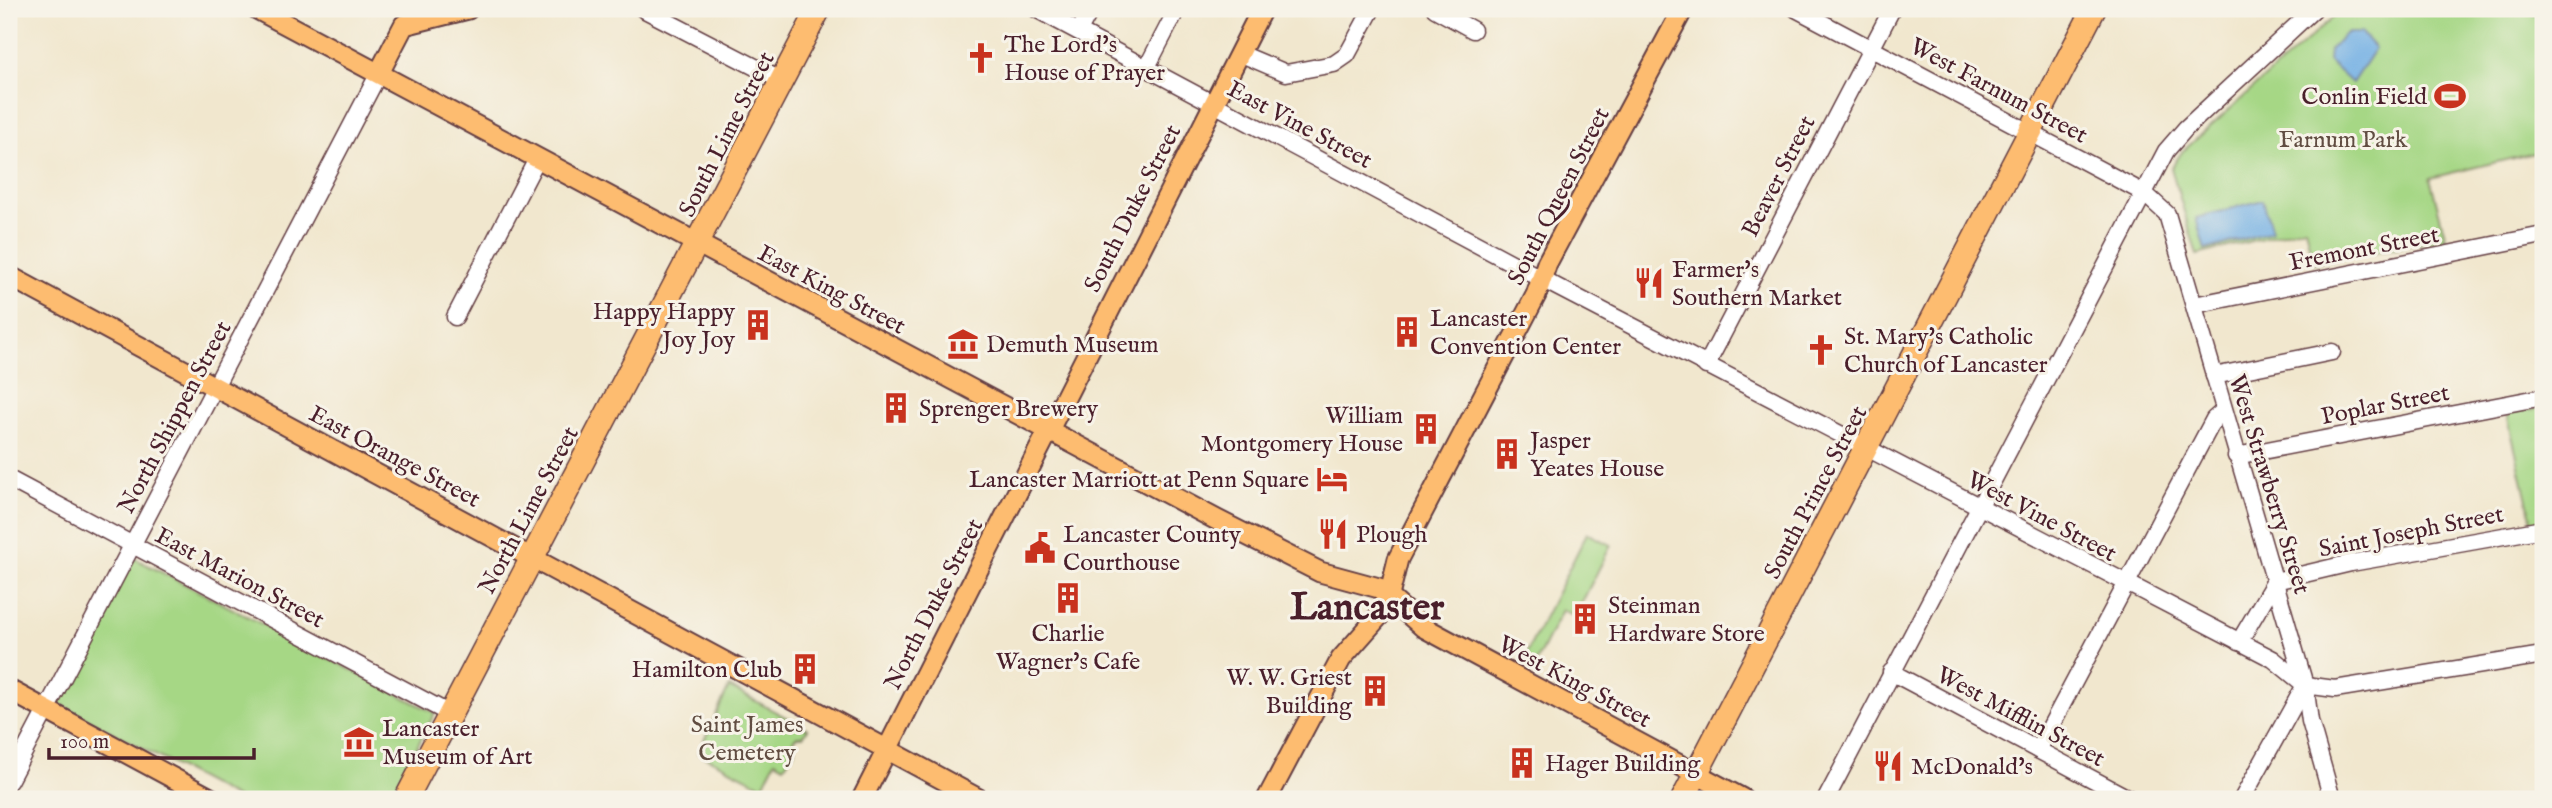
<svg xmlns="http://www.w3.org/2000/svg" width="2552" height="808" font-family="'IM FELL English',serif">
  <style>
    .green { fill: #a6d785; stroke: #787b58; stroke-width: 2 }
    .water { fill: #71afe4; stroke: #5e6788; stroke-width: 2 }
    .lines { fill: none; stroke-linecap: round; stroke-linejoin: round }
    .minor-casing { stroke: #633d43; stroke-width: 19 }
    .major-casing { stroke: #633d43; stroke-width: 23 }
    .highway-casing { stroke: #633d43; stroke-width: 26 }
    .minor { stroke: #fff; stroke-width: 16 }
    .major { stroke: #fdbc70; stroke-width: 19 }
    .highway { stroke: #fdbc70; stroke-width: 23 }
    .labels { text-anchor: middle; stroke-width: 6; stroke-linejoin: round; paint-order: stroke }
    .poi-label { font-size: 24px; fill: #4a1f2b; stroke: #f7f3e8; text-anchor: start }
    .street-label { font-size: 24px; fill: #4a1f2b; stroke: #f7f3e8 }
    .park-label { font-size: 24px; fill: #614d42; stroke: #f7f3e8 }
    .town-label { font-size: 38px; font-weight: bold; fill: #4a1f2b; stroke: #f7f3e8 }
  </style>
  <rect width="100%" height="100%" fill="#f7f3e8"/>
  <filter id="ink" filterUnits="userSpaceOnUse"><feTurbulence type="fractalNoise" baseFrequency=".0143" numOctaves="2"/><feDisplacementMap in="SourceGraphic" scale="14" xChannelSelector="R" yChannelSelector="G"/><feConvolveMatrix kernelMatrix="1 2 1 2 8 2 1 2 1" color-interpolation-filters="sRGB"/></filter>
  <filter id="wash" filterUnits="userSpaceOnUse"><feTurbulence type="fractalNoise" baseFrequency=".00686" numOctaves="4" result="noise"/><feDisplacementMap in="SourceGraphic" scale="28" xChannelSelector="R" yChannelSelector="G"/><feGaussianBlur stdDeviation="1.57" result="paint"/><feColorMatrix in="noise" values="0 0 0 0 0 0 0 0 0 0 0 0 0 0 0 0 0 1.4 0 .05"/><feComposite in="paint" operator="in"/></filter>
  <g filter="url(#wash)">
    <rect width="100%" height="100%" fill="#f1e7ce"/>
    <g class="green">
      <polygon points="2342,9 2524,9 2543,19 2543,151 2430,178 2446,239 2313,263 2305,227 2197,255 2171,168 2182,152"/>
      <polygon points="2543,407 2543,521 2532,522 2507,414"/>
      <polygon points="1587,533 1611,545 1575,616 1562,610 1535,664 1524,658"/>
      <polygon points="132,557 435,713 389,799 238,799 57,703"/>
      <polygon points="729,687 808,729 803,736 797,736 793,740 795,750 784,766 775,761 763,786 698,753"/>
    </g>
    <g class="water">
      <polygon points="2346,33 2361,33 2375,48 2352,83 2328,61 2329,50"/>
      <polygon points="2263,200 2272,231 2205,250 2196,218"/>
    </g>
  </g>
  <g filter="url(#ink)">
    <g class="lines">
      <defs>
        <g id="minor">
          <polyline points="643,9 782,81"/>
          <polyline points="1036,9 1557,287 2273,659 2305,685 2335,689 2543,655"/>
          <polyline points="1435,9 1473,30"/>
          <polyline points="1796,9 2144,193 2167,214 2305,685 2310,721 2332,799"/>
          <polyline points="1079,31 1091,9"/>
          <polyline points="1239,53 1286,73 1334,64 1347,55 1372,9"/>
          <polyline points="1147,67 1177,9"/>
          <polyline points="2194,305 2543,235"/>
          <polyline points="455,317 537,159"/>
          <polyline points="1706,366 1892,9"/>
          <polyline points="2214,376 2332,352"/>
          <polyline points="2236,456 2543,397"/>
          <polyline points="9,479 450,714"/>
          <polyline points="2239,642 2275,581 2351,563 2543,529"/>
          <polyline points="1891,672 2130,799"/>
          <polyline points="2038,750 2214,419 2223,411"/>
          <polyline points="9,781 379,73"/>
          <polyline points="1826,799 2166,151 2186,128 2314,9"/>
          <polyline points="2242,799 2305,685"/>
        </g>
        <g id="major">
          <polyline points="257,9 1217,520 1320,572 1379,588 1423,627 1743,799"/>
          <polyline points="379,73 404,25 468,9"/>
          <polyline points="9,276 979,799"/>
          <polyline points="9,690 212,799"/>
          <polyline points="862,799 1262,9"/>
          <polyline points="1267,799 1341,659 1386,608 1398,559 1536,295 1547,263 1683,9"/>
        </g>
        <g id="highway">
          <polyline points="406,799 819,9"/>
          <polyline points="1683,799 2094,9"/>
        </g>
      </defs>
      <use href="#minor" class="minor-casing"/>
      <use href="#major" class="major-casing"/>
      <use href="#highway" class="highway-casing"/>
      <use href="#minor" class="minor"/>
      <use href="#major" class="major"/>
      <use href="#highway" class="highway"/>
    </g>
  </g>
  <defs>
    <symbol id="church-bare" viewBox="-9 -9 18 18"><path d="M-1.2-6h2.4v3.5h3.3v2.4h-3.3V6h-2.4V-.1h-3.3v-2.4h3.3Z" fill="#c8321e" stroke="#f7f3e8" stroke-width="2.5" paint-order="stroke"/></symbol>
    <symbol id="stadium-bare" viewBox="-9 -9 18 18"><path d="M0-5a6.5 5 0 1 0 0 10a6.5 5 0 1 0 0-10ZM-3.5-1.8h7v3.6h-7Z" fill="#c8321e" stroke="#f7f3e8" stroke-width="2.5" paint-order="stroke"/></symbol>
    <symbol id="restaurant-bare" viewBox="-9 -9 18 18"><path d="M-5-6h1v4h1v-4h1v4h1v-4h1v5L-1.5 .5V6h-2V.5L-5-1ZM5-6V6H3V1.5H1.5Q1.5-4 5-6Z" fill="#c8321e" stroke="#f7f3e8" stroke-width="2.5" paint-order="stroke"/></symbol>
    <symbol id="building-bare" viewBox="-9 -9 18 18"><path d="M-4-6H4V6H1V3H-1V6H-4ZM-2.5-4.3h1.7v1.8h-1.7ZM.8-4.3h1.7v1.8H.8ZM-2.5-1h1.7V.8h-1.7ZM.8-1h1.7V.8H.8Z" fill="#c8321e" stroke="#f7f3e8" stroke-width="2.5" paint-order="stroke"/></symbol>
    <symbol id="museum-bare" viewBox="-9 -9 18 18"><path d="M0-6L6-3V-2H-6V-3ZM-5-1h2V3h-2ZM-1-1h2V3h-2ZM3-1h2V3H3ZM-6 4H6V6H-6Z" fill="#c8321e" stroke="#f7f3e8" stroke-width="2.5" paint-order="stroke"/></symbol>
    <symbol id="hotel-bare" viewBox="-9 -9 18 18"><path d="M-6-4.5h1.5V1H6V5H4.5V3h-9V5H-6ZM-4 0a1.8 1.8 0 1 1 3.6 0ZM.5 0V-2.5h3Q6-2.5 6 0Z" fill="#c8321e" stroke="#f7f3e8" stroke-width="2.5" paint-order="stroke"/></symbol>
    <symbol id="civic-bare" viewBox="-9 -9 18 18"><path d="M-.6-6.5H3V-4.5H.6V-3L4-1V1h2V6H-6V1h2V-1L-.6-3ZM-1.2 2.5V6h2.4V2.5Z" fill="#c8321e" stroke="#f7f3e8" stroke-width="2.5" paint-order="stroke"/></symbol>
  </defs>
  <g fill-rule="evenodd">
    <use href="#church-bare" x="959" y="36" width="44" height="44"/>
    <use href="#stadium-bare" x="2428" y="74" width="44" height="44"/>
    <use href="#restaurant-bare" x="1627" y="261" width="44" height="44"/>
    <use href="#building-bare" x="736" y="303" width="44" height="44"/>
    <use href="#building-bare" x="1385" y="310" width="44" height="44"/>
    <use href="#museum-bare" x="941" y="322" width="44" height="44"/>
    <use href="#church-bare" x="1799" y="328" width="44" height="44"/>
    <use href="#building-bare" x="874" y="386" width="44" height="44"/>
    <use href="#building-bare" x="1404" y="407" width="44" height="44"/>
    <use href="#building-bare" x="1485" y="432" width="44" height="44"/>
    <use href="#hotel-bare" x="1310" y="457" width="44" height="44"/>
    <use href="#restaurant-bare" x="1311" y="512" width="44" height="44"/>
    <use href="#civic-bare" x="1018" y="526" width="44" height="44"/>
    <use href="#building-bare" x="1046" y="576" width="44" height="44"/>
    <use href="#building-bare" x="1563" y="597" width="44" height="44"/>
    <use href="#building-bare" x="783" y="647" width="44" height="44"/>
    <use href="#building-bare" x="1353" y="669" width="44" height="44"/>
    <use href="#museum-bare" x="337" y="720" width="44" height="44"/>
    <use href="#building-bare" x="1500" y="741" width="44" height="44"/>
    <use href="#restaurant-bare" x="1866" y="744" width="44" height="44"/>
  </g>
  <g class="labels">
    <g class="poi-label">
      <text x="1004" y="52">The Lord's<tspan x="1004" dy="28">House of Prayer</tspan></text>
      <text x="2427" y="104" text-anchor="end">Conlin Field</text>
      <text x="1672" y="277">Farmer's<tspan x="1672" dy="28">Southern Market</tspan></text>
      <text x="735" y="319" text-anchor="end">Happy Happy<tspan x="735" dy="28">Joy Joy</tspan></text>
      <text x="1430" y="326">Lancaster<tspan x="1430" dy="28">Convention Center</tspan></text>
      <text x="1844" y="344">St. Mary's Catholic<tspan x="1844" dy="28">Church of Lancaster</tspan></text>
      <text x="986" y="352">Demuth Museum</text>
      <text x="919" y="416">Sprenger Brewery</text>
      <text x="1403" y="423" text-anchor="end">William<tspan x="1403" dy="28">Montgomery House</tspan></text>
      <text x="1530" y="448">Jasper<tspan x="1530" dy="28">Yeates House</tspan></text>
      <text x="1309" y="487" text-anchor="end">Lancaster Marriott at Penn Square</text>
      <text x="1063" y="542">Lancaster County<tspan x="1063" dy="28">Courthouse</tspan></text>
      <text x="1356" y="542">Plough</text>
      <text x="1608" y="613">Steinman<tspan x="1608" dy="28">Hardware Store</tspan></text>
      <text x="1068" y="641" text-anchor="middle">Charlie<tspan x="1068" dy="28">Wagner's Cafe</tspan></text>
      <text x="782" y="677" text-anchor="end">Hamilton Club</text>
      <text x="1352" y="685" text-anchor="end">W. W. Griest<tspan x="1352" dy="28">Building</tspan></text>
      <text x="382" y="736">Lancaster<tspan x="382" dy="28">Museum of Art</tspan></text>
      <text x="1545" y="771">Hager Building</text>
      <text x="1911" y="774">McDonald's</text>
    </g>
    <g class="street-label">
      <text transform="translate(1999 90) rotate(28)" y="8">West Farnum Street</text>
      <text transform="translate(1300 124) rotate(28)" y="8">East Vine Street</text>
      <text transform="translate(726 134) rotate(-63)" y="8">South Lime Street</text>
      <text transform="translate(1778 176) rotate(-63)" y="8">Beaver Street</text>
      <text transform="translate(1558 196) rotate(-63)" y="8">South Queen Street</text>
      <text transform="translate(1132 208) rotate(-63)" y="8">South Duke Street</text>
      <text transform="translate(2364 248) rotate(-11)" y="8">Fremont Street</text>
      <text transform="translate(832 289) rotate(28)" y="8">East King Street</text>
      <text transform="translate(2385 404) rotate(-11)" y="8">Poplar Street</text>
      <text transform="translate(174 417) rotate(-62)" y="8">North Shippen Street</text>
      <text transform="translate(395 456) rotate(28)" y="8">East Orange Street</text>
      <text transform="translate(2270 484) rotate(73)" y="8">West Strawberry Street</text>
      <text transform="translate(1815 492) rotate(-62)" y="8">South Prince Street</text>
      <text transform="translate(528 510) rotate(-62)" y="8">North Lime Street</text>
      <text transform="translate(2042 516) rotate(28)" y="8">West Vine Street</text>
      <text transform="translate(2411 531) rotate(-11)" y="8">Saint Joseph Street</text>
      <text transform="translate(240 577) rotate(28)" y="8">East Marion Street</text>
      <text transform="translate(933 604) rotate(-63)" y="8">North Duke Street</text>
      <text transform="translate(1575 681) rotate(28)" y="8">West King Street</text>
      <text transform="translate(2021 716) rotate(28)" y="8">West Mifflin Street</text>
    </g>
    <g class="park-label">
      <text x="2343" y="147">Farnum Park</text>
      <text x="747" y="732">Saint James<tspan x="747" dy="28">Cemetery</tspan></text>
    </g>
    <g class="town-label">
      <text x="1367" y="619">Lancaster</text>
    </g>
  </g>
  <rect width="2552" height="808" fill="none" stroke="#f7f3e8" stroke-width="35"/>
  <path d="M49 748v10h205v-10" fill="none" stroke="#4a1f2b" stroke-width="3.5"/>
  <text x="60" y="748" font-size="21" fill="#4a1f2b" stroke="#f7f3e8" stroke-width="5" paint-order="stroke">100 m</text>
</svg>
